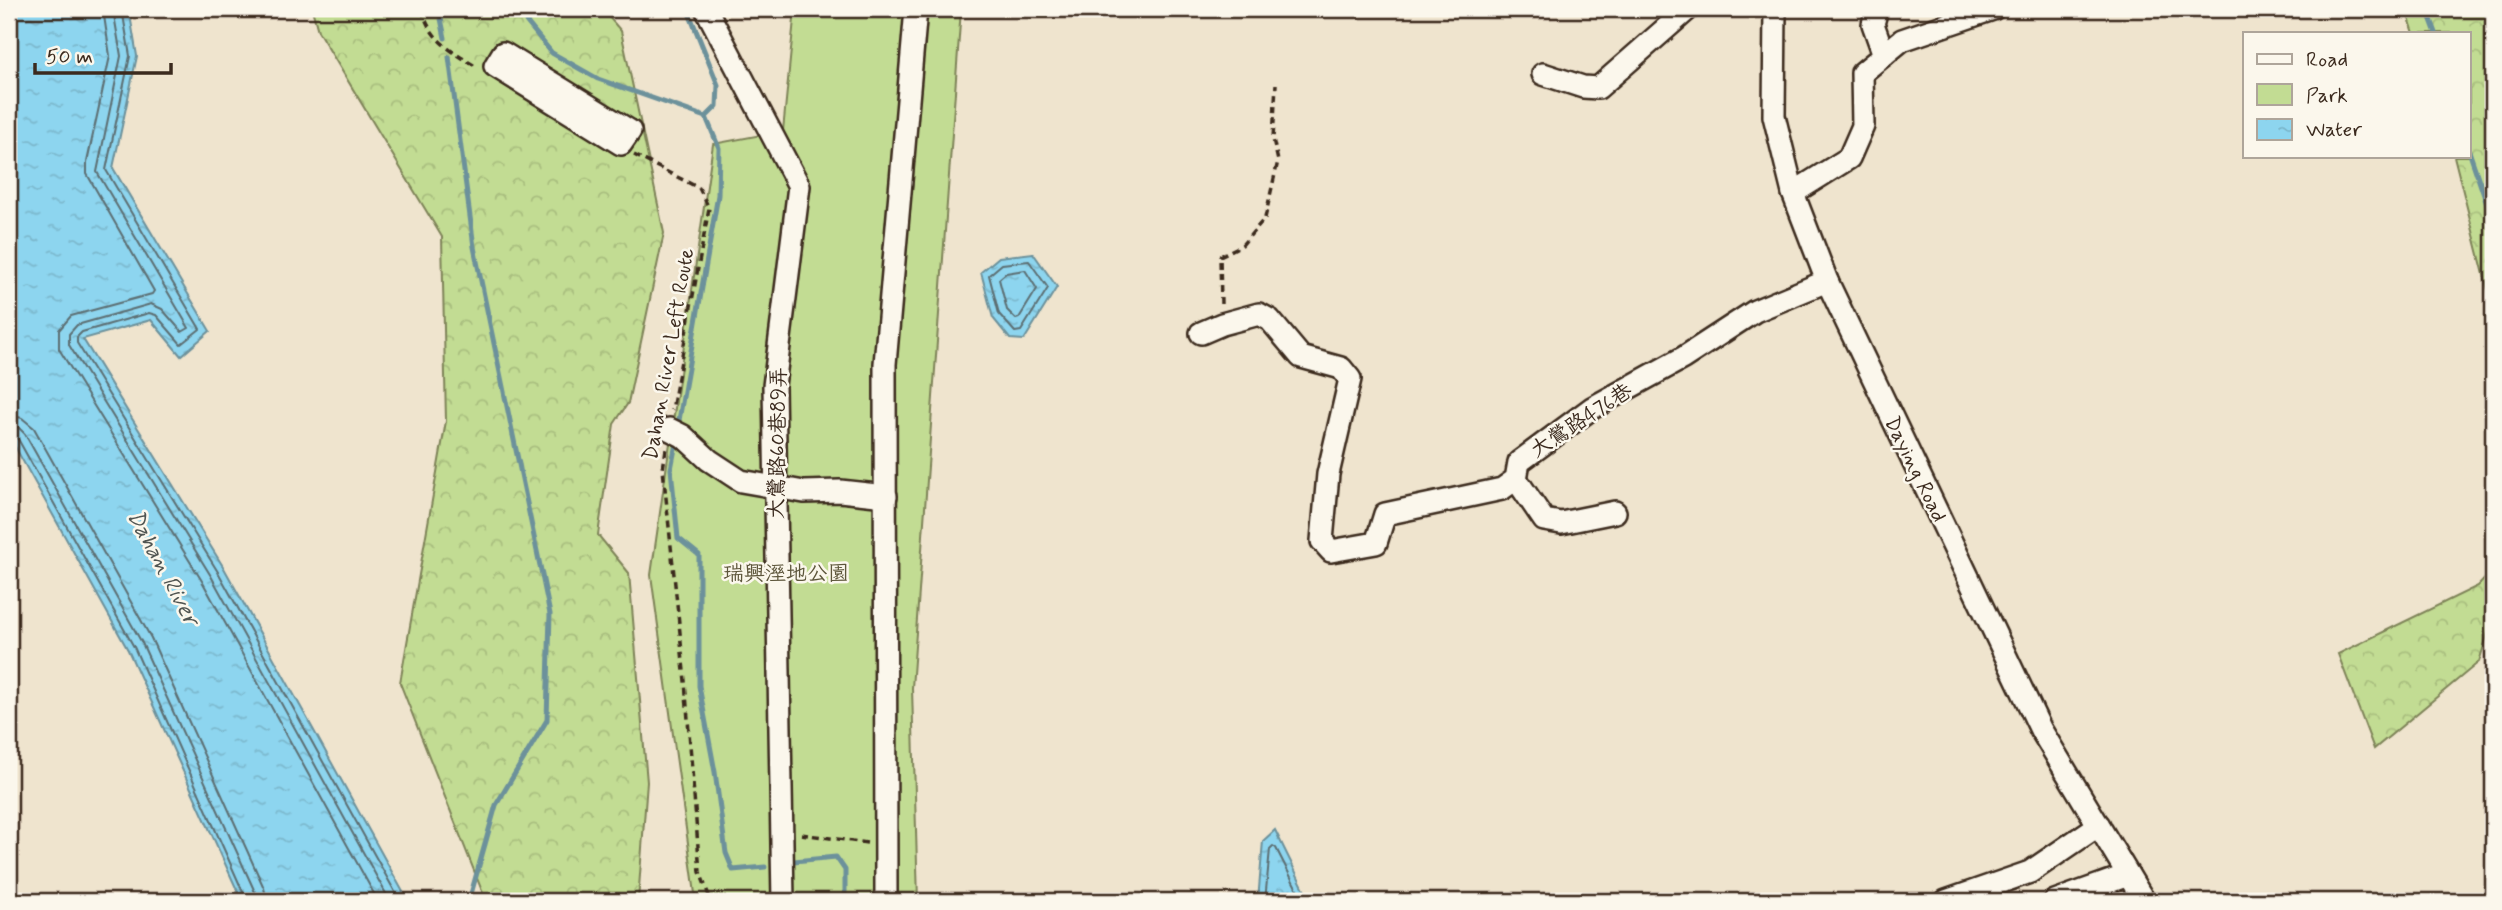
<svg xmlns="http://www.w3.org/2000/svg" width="2502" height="910" font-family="Mynerve,'LXGW WenKai TC',sans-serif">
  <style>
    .green { fill: #c2dc93; stroke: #7e8358; stroke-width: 2 }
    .forest { fill: url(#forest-crowns); stroke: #7e8358; stroke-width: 2 }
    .water { fill: url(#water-ripples); stroke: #6c919b; stroke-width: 2 }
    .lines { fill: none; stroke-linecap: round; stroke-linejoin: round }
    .shore { stroke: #5c6e72; stroke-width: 2 }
    .stream { stroke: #6c919b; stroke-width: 5 }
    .minor-casing { stroke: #3b2a1e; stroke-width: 26 }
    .path { stroke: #3b2a1e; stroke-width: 3.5; stroke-dasharray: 7 5; stroke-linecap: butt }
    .minor { stroke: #fbf7ec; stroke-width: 21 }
    .labels { text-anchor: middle; stroke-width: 5; stroke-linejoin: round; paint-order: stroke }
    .street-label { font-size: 21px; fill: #3b2a1e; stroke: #fbf7ec }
    .park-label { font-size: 21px; fill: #5d563b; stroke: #fbf7ec }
    .water-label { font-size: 23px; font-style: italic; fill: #505552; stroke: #fbf7ec }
  </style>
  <defs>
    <pattern id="forest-crowns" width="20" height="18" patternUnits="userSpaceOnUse" patternTransform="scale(1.75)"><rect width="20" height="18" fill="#c2dc93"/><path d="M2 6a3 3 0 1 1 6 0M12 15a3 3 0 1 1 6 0" fill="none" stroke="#a8bd7e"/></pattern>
    <pattern id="water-ripples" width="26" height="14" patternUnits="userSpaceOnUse" patternTransform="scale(1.75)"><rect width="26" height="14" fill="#8dd5ef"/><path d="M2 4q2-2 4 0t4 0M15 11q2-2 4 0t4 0" fill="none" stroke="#7bb7cc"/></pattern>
  </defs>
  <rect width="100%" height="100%" fill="#efe4ce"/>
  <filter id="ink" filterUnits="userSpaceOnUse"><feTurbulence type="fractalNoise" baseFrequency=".0143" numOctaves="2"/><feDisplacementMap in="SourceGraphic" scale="14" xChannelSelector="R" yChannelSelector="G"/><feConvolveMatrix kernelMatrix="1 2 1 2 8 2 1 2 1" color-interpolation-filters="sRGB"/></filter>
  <g filter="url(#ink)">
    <polygon class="green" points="795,9 961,9 912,688 918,901 696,901 651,575 713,144 783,131"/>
    <g class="forest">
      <polygon points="312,9 602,9 621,31 664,233 628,403 614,424 598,535 629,573 647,782 638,901 486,901 400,683 446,421 442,237 318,31"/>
      <polygon points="2406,9 2493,9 2493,310 2454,156 2469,156 2469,33 2414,33"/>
      <polygon points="2493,570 2493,616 2479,662 2374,749 2338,654 2478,586"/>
    </g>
    <g class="water">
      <polygon points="9,9 129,9 137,56 113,168 210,331 181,356 151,320 83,339 224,568 408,901 242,901 128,650 9,436"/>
      <polygon points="1033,253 1057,287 1024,340 1010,339 993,318 981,272 999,257"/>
      <polygon points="1275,830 1308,897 1311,901 1258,901 1263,841"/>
    </g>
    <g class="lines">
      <g class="shore">
        <polyline points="103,9 110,56 87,162 87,174 154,291 152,294 71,316 59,330 59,349 202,581 378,901"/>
        <polyline points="113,9 121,56 97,172 189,328 182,332 162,309 151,304 77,325 69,334 69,345 211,576 390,901"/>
        <polyline points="122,9 130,56 106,170 200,329 181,344 156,315 149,313 82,332 77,337 77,343 218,572 400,901"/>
        <polygon points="1029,261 1048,288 1021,331 1015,332 999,314 989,275 1002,264"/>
        <polygon points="1025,270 1037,289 1019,318 1016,319 1007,310 999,279 1006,273"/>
        <polyline points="9,415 22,418 34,428 151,638 264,888 267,901"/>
        <polyline points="9,426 18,427 25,434 142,643 255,892 256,901"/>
        <polyline points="9,435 18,439 134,647 247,901"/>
        <polyline points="1265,901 1270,849 1273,846 1276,848 1303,901"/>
      </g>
      <g class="stream">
        <polyline points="439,9 445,38"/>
        <polyline points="516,9 552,53 598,79 706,117 719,148 718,195 678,426"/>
        <polyline points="2427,9 2436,33"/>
        <polyline points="689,13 718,85 717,106 706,117"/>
        <polyline points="449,57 474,247 550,614 547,720 496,805 469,901"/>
        <polyline points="2469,151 2493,222"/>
        <polyline points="677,438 671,469 678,538 699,555 699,686 715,772 726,853 733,870 765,867"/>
        <polyline points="794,861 836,857 845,870 845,901"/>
      </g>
      <defs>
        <g id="minor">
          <polyline points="706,9 799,186 774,386 783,901"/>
          <polyline points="1775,9 1774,116 1793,193 1827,281 2041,730 2144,901"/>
          <polyline points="1877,9 1873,24 1884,55"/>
          <polygon points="503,53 630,131 621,144 495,66"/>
          <polyline points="1543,74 1583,87 1598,88 1688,9"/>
          <polyline points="1793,193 1849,158 1863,126 1862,73 1902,40 1993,9"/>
          <polyline points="1201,333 1222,324 1259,314 1270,320 1301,357 1341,368 1350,379 1328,474 1322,541 1331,551 1376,543 1385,514 1502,489 1516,479 1519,462 1592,408 1683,358 1755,311 1827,281"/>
          <polyline points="669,429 683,436 709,460 741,481 804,492 840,491 886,496"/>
          <polyline points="1516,479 1544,520 1561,523 1615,512"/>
          <polyline points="886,901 885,364 916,9"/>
          <polyline points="1946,901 2030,872 2099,825"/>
          <polyline points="2055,901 2128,875"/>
        </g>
      </defs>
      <use href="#minor" class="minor-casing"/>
      <g class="path">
        <path d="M 422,9 C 430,40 450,50 475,66"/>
        <polyline points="634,155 699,188 709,208 672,410"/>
        <polyline points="1221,304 1220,256 1242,245 1265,218 1278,161 1273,139 1276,84"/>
        <polyline points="666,449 663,469 685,681 700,872 711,901"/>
        <polyline points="801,834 867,843"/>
      </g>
      <use href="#minor" class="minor"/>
    </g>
  </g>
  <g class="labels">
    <g class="street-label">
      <text transform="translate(668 354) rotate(-80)" y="7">Dahan River Left Route</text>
      <text transform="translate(1581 420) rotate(-33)" y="7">大鶯路476巷</text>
      <text transform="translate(777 443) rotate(-89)" y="7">大鶯路60巷89弄</text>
      <text transform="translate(1916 469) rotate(64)" y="7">Daying Road</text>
    </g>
    <g class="park-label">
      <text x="786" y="580">瑞興溼地公園</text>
    </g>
    <g class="water-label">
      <text transform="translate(164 567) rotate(62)" y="8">Dahan River</text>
    </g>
  </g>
  <rect width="2502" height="910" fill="none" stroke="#fbf7ec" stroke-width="35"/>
  <rect x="18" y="18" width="2467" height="875" fill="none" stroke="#3b2a1e" stroke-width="2.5" filter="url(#ink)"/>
  <rect x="2243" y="32" width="228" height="126" fill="#fbf7ec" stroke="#aea59a" stroke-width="2"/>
  <rect x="2257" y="54" width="35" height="10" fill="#fbf7ec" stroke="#aea59a" stroke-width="2"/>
  <text x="2306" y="66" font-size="21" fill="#3b2a1e">Road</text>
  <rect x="2257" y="84" width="35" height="21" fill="#c2dc93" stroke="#aea59a" stroke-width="2"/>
  <text x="2306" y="102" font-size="21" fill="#3b2a1e">Park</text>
  <rect x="2257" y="119" width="35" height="21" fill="url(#water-ripples)" stroke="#aea59a" stroke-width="2"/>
  <text x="2306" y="136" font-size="21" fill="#3b2a1e">Water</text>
  <path d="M35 63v10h136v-10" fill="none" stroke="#3b2a1e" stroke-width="3.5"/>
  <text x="46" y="63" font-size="21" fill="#3b2a1e" stroke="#fbf7ec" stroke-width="5" paint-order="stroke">50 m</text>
</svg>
